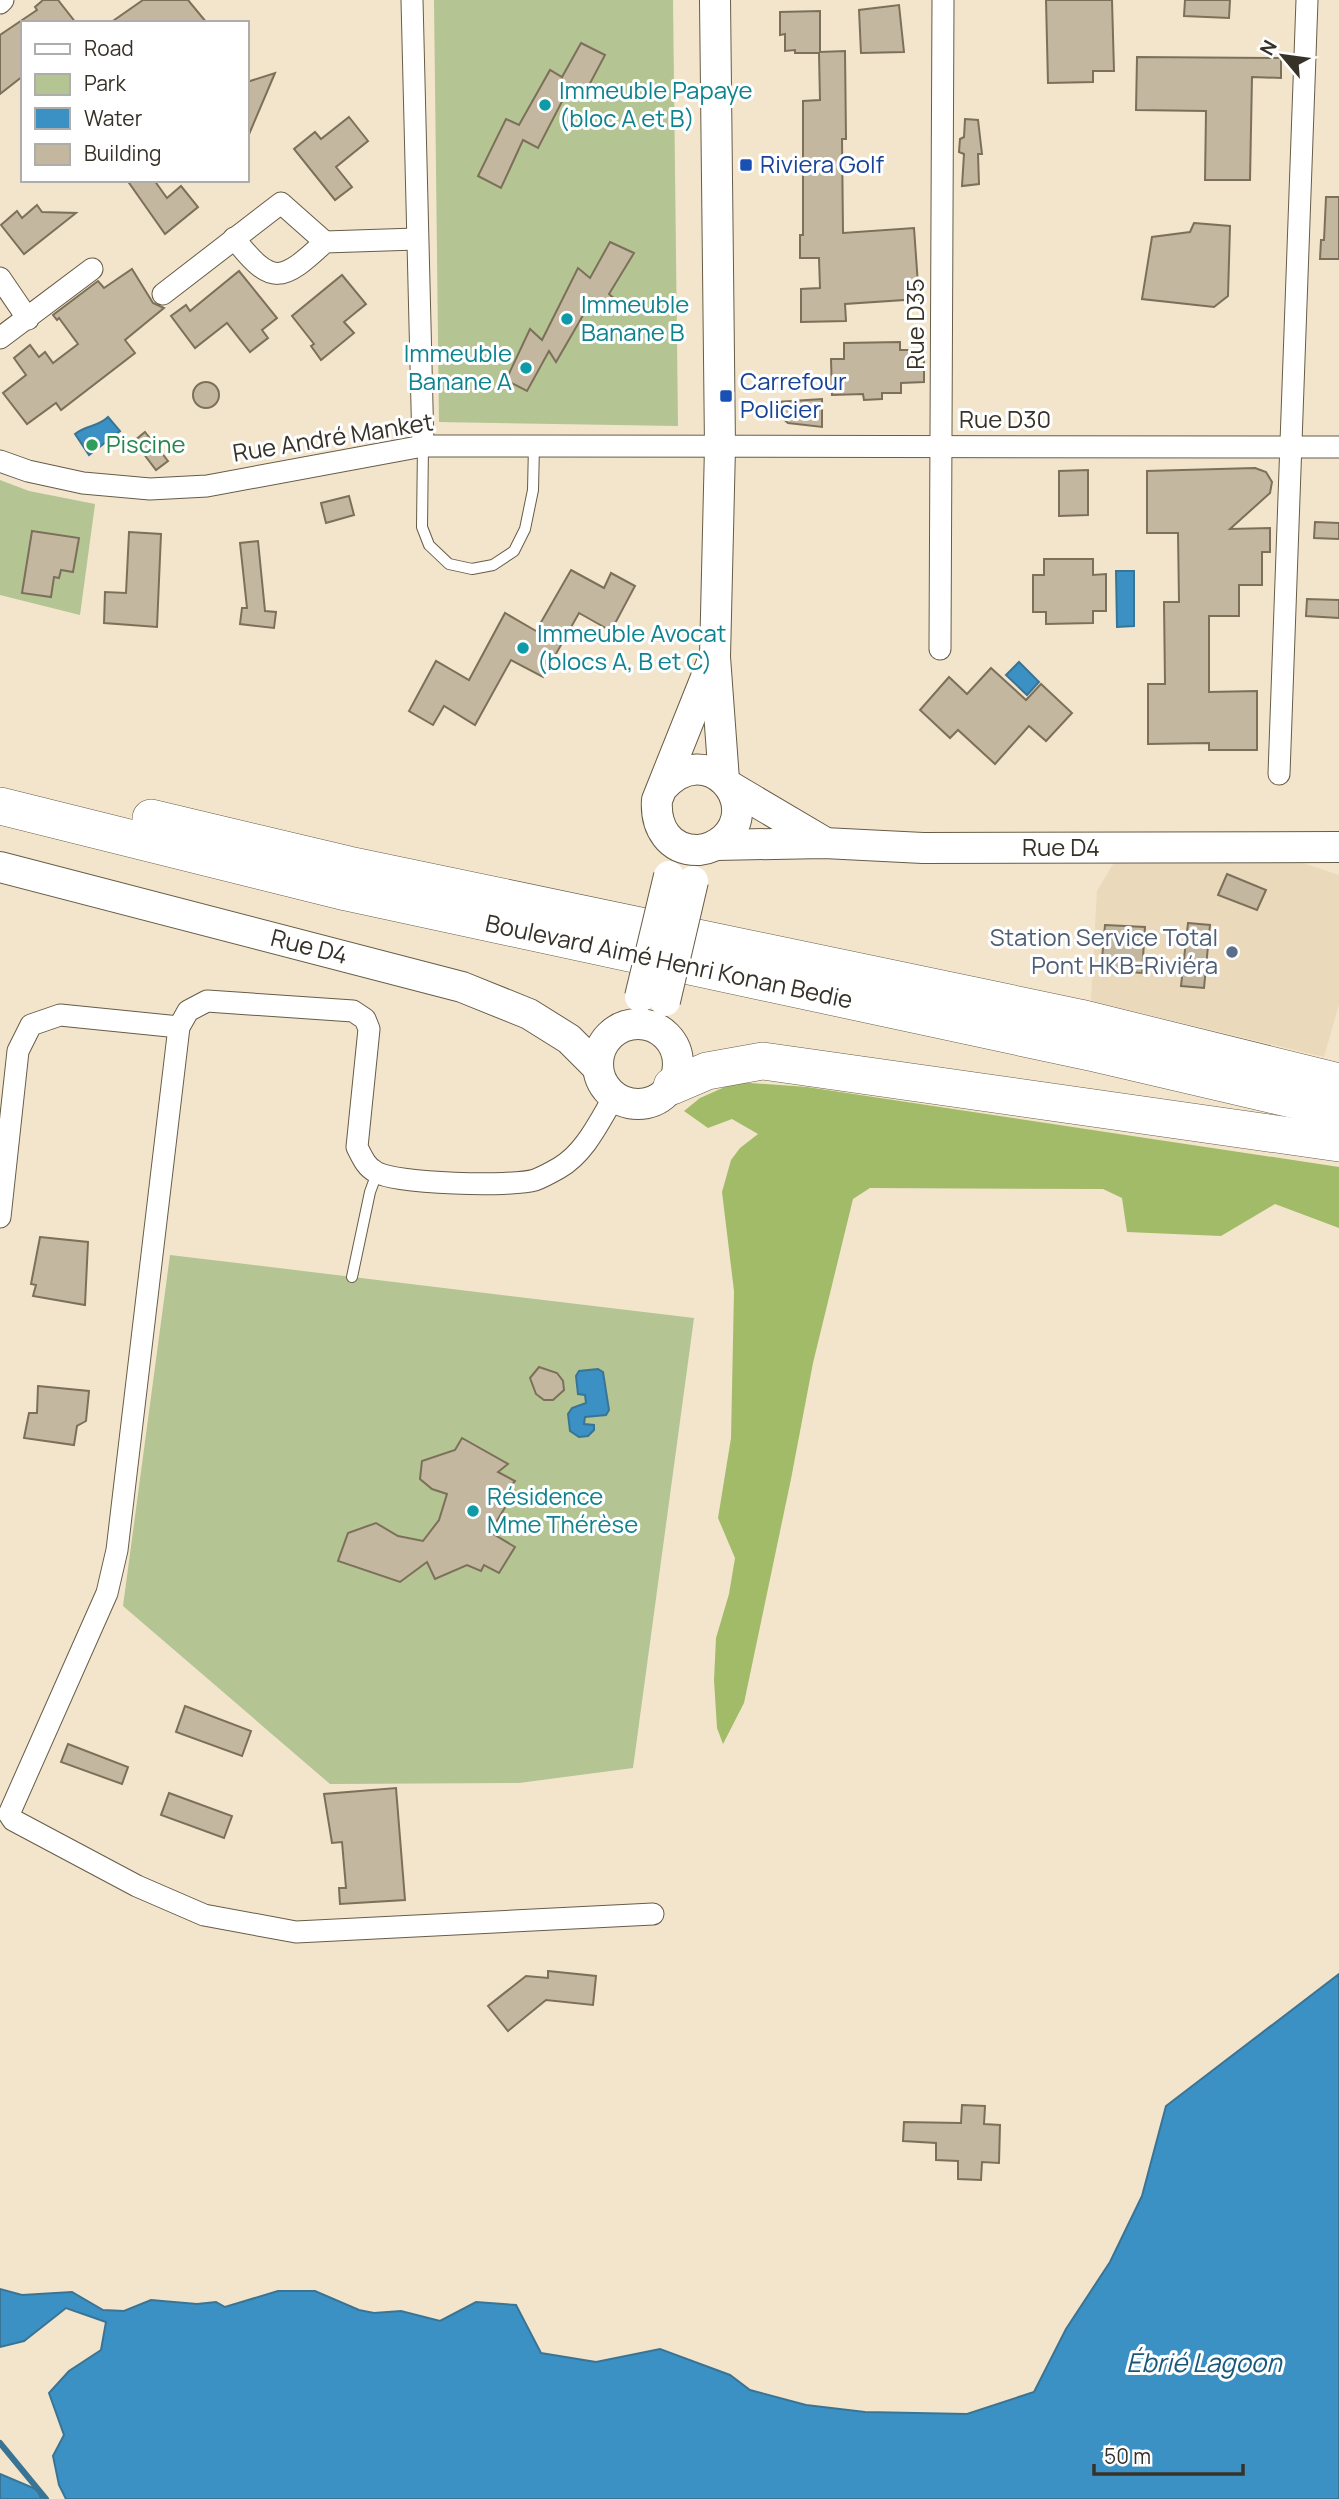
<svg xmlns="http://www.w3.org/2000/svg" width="1339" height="2499" font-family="Manrope,sans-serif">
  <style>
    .built { fill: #ead9ba }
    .green { fill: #b4c493 }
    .forest { fill: #a2bb69 }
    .water { fill: #3c91c4; stroke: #3a7495; stroke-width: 2 }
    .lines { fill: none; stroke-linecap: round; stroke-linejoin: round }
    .stream { stroke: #3a7495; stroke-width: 6 }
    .building { fill: #c4b7a0; stroke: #7c705a; stroke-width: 2 }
    .service-casing { stroke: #675c47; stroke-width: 12 }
    .minor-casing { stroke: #675c47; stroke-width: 23 }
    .secondary-casing { stroke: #675c47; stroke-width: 32 }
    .motorway-casing { stroke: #675c47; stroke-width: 38 }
    .service { stroke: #fff; stroke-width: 10 }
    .minor { stroke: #fff; stroke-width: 21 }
    .secondary { stroke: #fff; stroke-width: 30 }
    .motorway { stroke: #fff; stroke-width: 37 }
    .secondary-bridge-casing { stroke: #675c47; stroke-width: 32; stroke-linecap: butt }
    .secondary-bridge { stroke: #fff; stroke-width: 30 }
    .culture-dot { fill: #0f9aa8; stroke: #fff; stroke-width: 2.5 }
    .transit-dot { fill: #1a4fb4; stroke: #fff; stroke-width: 2.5 }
    .leisure-dot { fill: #2e9e5b; stroke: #fff; stroke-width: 2.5 }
    .service-dot { fill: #5c6f8a; stroke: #fff; stroke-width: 2.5 }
    .labels { text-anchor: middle; stroke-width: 6; stroke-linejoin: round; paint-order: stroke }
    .culture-label { font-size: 24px; fill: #0d838f; stroke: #fff; text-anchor: start }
    .transit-label { font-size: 24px; fill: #164399; stroke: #fff; text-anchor: start }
    .street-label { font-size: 24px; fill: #373228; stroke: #fff }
    .leisure-label { font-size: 24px; fill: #27864d; stroke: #fff; text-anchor: start }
    .service-label { font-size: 24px; fill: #4e5e75; stroke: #fff; text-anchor: end }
    .water-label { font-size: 26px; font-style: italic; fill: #19587b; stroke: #fff }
  </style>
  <rect width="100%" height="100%" fill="#f2e5cc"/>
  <polygon class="built" points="1279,855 1339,875 1339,1004 1324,1057 1091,1001 1097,891 1115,861"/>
  <g class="green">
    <polygon points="434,0 673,0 678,426 439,422"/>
    <polygon points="0,480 29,491 95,504 80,615 0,595"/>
    <polygon points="170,1255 694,1318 633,1768 519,1783 330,1784 123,1606"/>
  </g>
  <polygon class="forest" points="736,1082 807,1087 1339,1167 1339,1228 1275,1204 1221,1236 1127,1232 1122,1198 1103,1189 870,1188 853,1199 813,1363 791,1479 744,1703 723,1744 717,1728 714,1680 716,1638 729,1594 735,1558 718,1518 731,1438 734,1291 722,1192 731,1160 740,1148 758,1134 732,1119 708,1128 684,1111 700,1098"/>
  <g class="water">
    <path d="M 108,417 L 120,431 L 89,455 L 75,434 C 86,425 98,427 108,417 Z"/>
    <polygon points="1116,571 1134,571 1134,626 1117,627"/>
    <polygon points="1019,662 1039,682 1027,695 1006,675"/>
    <polygon points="598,1369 603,1372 609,1410 606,1415 585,1417 584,1424 594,1425 594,1430 588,1436 579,1437 570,1431 568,1414 572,1408 586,1403 585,1395 578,1394 576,1376 579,1371"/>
    <polygon points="1339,1974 1339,2499 66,2499 59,2485 53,2456 64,2435 49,2393 69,2371 101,2350 106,2322 66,2308 24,2341 0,2347 0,2289 22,2295 72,2292 103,2310 124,2311 151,2300 197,2304 216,2302 225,2307 278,2291 315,2291 359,2310 374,2313 401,2311 440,2321 476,2302 516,2305 541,2353 596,2362 660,2349 730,2375 750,2390 806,2405 865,2412 967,2414 1034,2392 1066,2329 1110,2262 1142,2196 1166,2106"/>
    <polygon points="0,2474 38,2490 41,2499 0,2499"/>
  </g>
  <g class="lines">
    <polyline class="stream" points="0,2443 46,2499"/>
  </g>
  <g class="building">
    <polygon points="43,0 58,0 76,23 23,23 23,76 0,94 0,35 37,10 35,7"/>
    <polygon points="143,0 188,0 207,23 110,23"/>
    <polygon points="1046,0 1112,0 1114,71 1093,71 1093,82 1048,83"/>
    <polygon points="1185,0 1230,0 1229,18 1184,16"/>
    <polygon points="899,5 904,52 861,53 859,10"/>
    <polygon points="820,11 820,52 845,51 846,139 842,139 843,233 914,228 919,299 845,304 846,321 801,322 801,289 820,288 819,258 800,258 800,235 803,235 803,101 820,100 819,53 795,53 795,50 785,51 785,34 780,35 780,12"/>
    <polygon points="581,43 605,55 586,91 571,84 538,148 523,140 501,188 478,176 506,119 519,125 550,70 562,77"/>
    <polygon points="1137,57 1281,58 1281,78 1252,77 1250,180 1205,180 1206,111 1136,110"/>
    <polygon points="275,73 247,139 247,82"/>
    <polygon points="349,117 368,141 336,167 352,187 335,200 294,149 315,132 321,139"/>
    <polygon points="965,119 978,120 982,154 978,154 979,184 962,186 964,154 959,152 960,139 964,137"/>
    <polygon points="127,180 154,180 167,198 181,186 198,207 165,234"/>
    <polygon points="1326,197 1339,197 1339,259 1320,259 1321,240 1324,240"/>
    <polygon points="37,205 42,212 76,213 24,254 1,225 17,211 22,218"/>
    <polygon points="1194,223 1230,226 1228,296 1214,307 1142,299 1152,237 1190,232"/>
    <polygon points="610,242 634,253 609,294 624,307 621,311 593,298 556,362 549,351 527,391 506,380 530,329 542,340 578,268 590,278"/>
    <polygon points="132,269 153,303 164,308 125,340 135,353 61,410 56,403 27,424 3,393 26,375 14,358 30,345 39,357 45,352 53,363 78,344 59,318 57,320 53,315 98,281 104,288"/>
    <polygon points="239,271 277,318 262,330 268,338 250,352 227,323 195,348 171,316 186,305 190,311"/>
    <polygon points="342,275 366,304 344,322 354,333 321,360 311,346 314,344 292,316"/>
    <polygon points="900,342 900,350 924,350 924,382 901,383 901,393 882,393 882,399 864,400 863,394 832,395 831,359 844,359 844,343"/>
    <circle cx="206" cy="395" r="13"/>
    <polygon points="822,399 822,427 788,423 780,416 777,402"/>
    <polygon points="145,432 168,461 156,470 134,441"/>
    <polygon points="1255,468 1266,472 1272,482 1270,493 1230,529 1270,528 1270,552 1262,552 1262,585 1239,585 1239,616 1209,616 1209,692 1257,691 1257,750 1209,750 1209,743 1148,744 1148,684 1165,684 1164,602 1179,602 1178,533 1147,533 1147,471"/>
    <polygon points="1088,470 1088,515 1059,516 1059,471"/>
    <polygon points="349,496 354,515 326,523 321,503"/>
    <polygon points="1315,522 1339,523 1339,539 1314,538"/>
    <polygon points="32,531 79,538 73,572 61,570 59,578 54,577 51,597 22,593"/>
    <polygon points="129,532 161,534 157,627 104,623 105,592 126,593"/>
    <polygon points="258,541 265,611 276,612 274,628 240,624 242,608 247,608 240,543"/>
    <polygon points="1044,559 1093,559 1093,575 1106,574 1106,611 1093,611 1093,623 1046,624 1046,612 1033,612 1033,575 1044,575"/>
    <polygon points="571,570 604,588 611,573 635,586 611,631 579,613 543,677 511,660 475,725 444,706 433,725 409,711 436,661 469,680 505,613 536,631"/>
    <polygon points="1307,599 1339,600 1339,618 1306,616"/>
    <polygon points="991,668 1026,700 1041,684 1072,713 1046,741 1029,726 995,764 958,730 950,738 920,710 949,677 967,694"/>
    <polygon points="1227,874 1266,890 1257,910 1218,895"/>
    <polygon points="1188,923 1210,925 1204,988 1181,986"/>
    <polygon points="1105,925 1145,927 1142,973 1101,970"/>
    <polygon points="40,1237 88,1242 85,1305 33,1296 36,1285 31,1284"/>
    <polygon points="539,1367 557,1373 563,1381 564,1390 553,1400 544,1400 536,1394 530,1378"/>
    <polygon points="38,1386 89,1391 86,1421 77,1426 74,1445 24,1438 29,1413 37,1413"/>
    <polygon points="462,1438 508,1464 498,1472 515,1481 499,1500 509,1501 490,1532 515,1547 499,1573 484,1565 481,1571 467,1565 435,1579 427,1562 400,1582 338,1561 348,1533 376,1523 398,1536 423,1541 439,1520 447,1494 432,1489 420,1479 422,1461 455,1450"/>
    <polygon points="185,1706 251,1731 242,1756 176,1732"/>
    <polygon points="68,1744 128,1767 122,1784 61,1762"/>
    <polygon points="396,1788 405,1900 340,1904 339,1888 346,1888 342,1842 332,1843 324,1794"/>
    <polygon points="169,1793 232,1816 224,1838 161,1815"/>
    <polygon points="548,1971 596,1976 593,2005 546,2000 508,2031 488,2006 526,1976 548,1978"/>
    <polygon points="962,2105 985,2106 984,2124 1000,2125 999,2163 982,2162 981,2180 958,2179 958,2161 936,2160 936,2143 903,2141 904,2122 961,2123"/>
  </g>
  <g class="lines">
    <defs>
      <g id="service">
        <polyline points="423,446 422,527 429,545 449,564 472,569 493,565 514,551 525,529 533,490 534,445"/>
        <polyline points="352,1277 370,1192 377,1173"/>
      </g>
      <g id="minor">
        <polyline points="412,0 423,446"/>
        <polyline points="0,3 3,0"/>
        <path d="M 234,238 C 272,287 282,282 325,242 L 416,239"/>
        <polyline points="0,278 28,319"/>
        <polyline points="163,294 281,203 325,242"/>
        <polyline points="0,338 92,269"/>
        <polyline points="0,461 28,471 83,483 150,489 207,486 423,446 1339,447"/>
        <polyline points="940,649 943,0"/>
        <polyline points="1279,774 1307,0"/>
        <path d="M 614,1097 C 599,1122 585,1153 559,1168 C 552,1172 543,1177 535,1180 C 512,1187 396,1184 376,1172 C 366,1167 362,1157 357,1147 L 369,1029 L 365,1019 L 353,1011 L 207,1001 L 188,1011 L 179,1027 L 117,1550 L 107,1593 L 9,1814 L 13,1820 L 137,1886 L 204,1915 L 296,1932 L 653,1914"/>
        <polyline points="0,1217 18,1051 31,1025 60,1015 179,1027"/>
      </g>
      <g id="secondary">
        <polyline points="715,0 720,447 715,657 724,780"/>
        <path d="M 663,787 C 707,738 763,803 724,839 C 717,845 709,849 699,850 C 669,851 655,827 657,800 L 711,665"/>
        <polyline points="731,787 824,842"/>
        <polyline points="716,845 824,843 923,848 1339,847"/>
        <polyline points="0,867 462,987 529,1014 569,1039 598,1068"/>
        <circle cx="638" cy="1064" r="40"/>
      </g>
      <g id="motorway">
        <polyline points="0,806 346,892 1094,1053 1339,1110"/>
        <polyline points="151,818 349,865 1080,1018 1339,1082"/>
        <polyline points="672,1086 707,1071 763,1061 1339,1143"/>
      </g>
    </defs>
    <use href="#service" class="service-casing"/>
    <use href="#minor" class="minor-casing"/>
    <use href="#secondary" class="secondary-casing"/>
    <use href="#motorway" class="motorway-casing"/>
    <use href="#service" class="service"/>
    <use href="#minor" class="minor"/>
    <use href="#secondary" class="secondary"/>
    <use href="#motorway" class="motorway"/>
    <defs>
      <g id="secondary-bridge">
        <polyline points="640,997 669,876"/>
        <polyline points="665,1001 693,881"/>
      </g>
    </defs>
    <use href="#secondary-bridge" class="secondary-bridge-casing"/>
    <use href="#secondary-bridge" class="secondary-bridge"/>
  </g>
  <g class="culture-dot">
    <circle cx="545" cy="105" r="7"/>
    <circle cx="567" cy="319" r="7"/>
    <circle cx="526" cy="368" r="7"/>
    <circle cx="523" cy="648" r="7"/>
    <circle cx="473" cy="1511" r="7"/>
  </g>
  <g class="transit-dot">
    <rect x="739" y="158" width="14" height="14" rx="3.5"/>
    <rect x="719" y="389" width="14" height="14" rx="3.5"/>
  </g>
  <circle class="leisure-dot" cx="92" cy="445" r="7"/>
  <circle class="service-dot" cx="1232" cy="952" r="7"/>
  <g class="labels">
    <g class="culture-label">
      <text x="559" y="99">Immeuble Papaye<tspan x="559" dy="28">(bloc A et B)</tspan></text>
      <text x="581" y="313">Immeuble<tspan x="581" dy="28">Banane B</tspan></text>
      <text x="512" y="362" text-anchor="end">Immeuble<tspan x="512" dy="28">Banane A</tspan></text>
      <text x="537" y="642">Immeuble Avocat<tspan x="537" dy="28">(blocs A, B et C)</tspan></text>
      <text x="487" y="1505">Résidence<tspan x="487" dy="28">Mme Thérèse</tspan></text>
    </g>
    <g class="transit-label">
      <text x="760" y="173">Riviera Golf</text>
      <text x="740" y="390">Carrefour<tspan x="740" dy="28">Policier</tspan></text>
    </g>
    <g class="street-label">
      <text transform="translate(916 324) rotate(-90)" y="8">Rue D35</text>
      <text x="1005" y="428">Rue D30</text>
      <text transform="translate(333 438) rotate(-9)" y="8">Rue André Manket</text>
      <text x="1061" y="856">Rue D4</text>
      <text transform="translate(309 947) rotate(14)" y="8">Rue D4</text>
      <text transform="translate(669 962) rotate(12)" y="8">Boulevard Aimé Henri Konan Bedie</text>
    </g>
    <g class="leisure-label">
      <text x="106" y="453">Piscine</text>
    </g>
    <g class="service-label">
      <text x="1218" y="946">Station Service Total<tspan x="1218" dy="28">Pont HKB-Riviéra</tspan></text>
    </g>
    <g class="water-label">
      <text x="1204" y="2372">Ébrié Lagoon</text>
    </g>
  </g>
  <rect x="21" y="21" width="228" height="161" fill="#ffffff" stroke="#afada9" stroke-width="2"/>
  <rect x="35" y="44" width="35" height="10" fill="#ffffff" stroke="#afada9" stroke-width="2"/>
  <text x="84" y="56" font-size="21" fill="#373228">Road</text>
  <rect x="35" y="74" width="35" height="21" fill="#b4c493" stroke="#afada9" stroke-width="2"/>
  <text x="84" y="91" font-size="21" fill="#373228">Park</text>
  <rect x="35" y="108" width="35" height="21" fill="#3c91c4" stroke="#afada9" stroke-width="2"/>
  <text x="84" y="126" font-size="21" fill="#373228">Water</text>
  <rect x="35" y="144" width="35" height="21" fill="#c4b7a0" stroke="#afada9" stroke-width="2"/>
  <text x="84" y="161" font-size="21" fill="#373228">Building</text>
  <g transform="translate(1283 56) rotate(299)" stroke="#ffffff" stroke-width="5" paint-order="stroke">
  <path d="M0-5L12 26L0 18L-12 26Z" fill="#373228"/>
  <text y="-10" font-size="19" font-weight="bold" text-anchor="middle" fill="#373228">N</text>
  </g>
  <path d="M1094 2464v10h149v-10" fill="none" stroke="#373228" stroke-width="3.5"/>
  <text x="1104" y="2464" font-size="21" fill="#373228" stroke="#ffffff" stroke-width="5" paint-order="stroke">50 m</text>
</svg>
